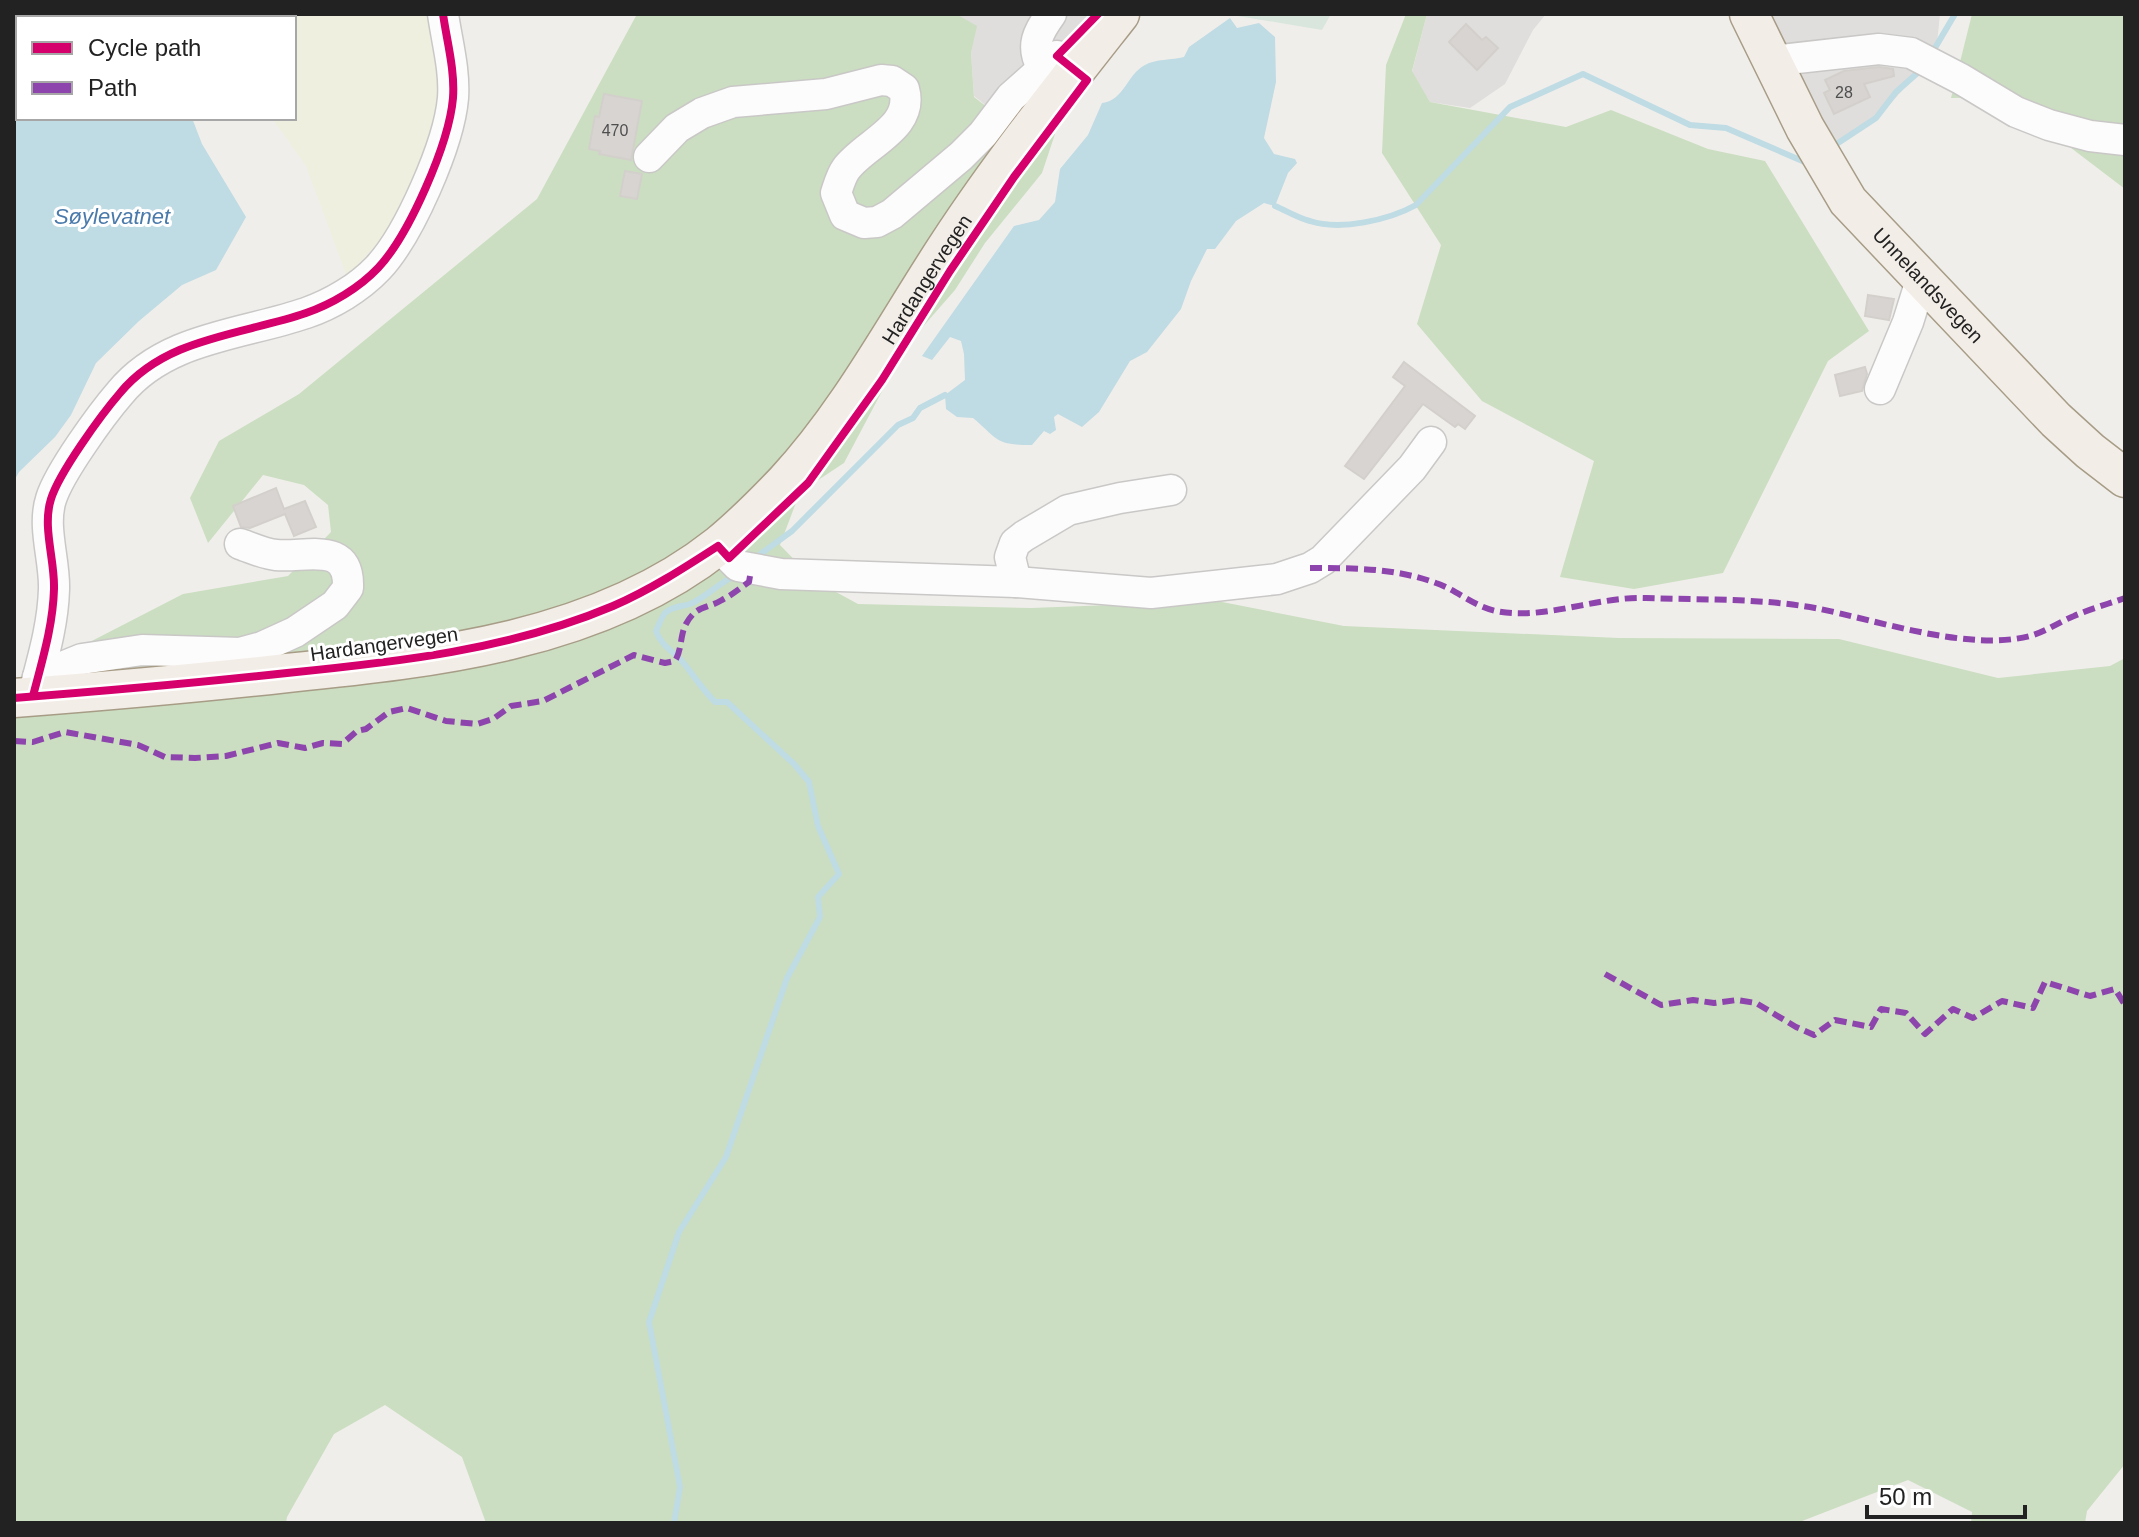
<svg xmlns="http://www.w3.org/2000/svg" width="2139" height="1537" font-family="Helvetica,sans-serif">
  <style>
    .residential { fill: #dfdedc }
    .farmland { fill: #efefdf }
    .forest { fill: #cbdec1 }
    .wetland { fill: #d9e6de }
    .water { fill: #bfdbe3 }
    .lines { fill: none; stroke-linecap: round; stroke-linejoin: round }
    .stream { stroke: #bfdbe3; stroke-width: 6 }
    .building { fill: #d7d4d2; stroke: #d3d0cc; stroke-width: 2 }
    .minor-casing { stroke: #c9c8c7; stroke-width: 33 }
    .major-casing { stroke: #a79c86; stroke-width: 41 }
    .minor { stroke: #fdfcfc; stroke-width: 30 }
    .major { stroke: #f3ede7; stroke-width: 38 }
    .quiet { stroke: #8e44ad; stroke-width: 6; stroke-dasharray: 12 6; stroke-linecap: butt }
    .cycleway-casing { stroke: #fff; stroke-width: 13 }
    .cycleway { stroke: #d6006c; stroke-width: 8 }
    .labels { text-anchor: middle; stroke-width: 6; stroke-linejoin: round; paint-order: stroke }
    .number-label { font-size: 16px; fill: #4f4e4e }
    .street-label { font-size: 20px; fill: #222; stroke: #fff }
    .water-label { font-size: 22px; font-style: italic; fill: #4a7aab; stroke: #fff }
  </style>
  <rect width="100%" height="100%" fill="#f0eeeb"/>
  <g class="residential">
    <polygon points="956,14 1102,14 1012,126 974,96 971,53 976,27"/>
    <polygon points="1427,14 1546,14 1533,30 1505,84 1470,108 1430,102 1412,72"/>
    <polygon points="1760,14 1940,14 1936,53 1881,114 1831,151"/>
  </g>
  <polygon class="farmland" points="137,14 426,14 458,95 387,233 347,277 306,166 272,118 294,118 294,18 138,18"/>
  <g class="forest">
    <polygon points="637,14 956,14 977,26 971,53 974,97 1012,126 1055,134 1042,173 985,243 955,290 906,346 844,463 800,492 780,545 814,580 858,604 1031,608 1217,601 1344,626 1619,638 1839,639 1998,678 2110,666 2125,658 2125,1464 2087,1511 2085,1523 1971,1523 1972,1512 1908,1480 1797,1523 486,1523 462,1457 385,1405 334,1434 287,1517 286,1523 14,1523 14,696 84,645 183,594 288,576 331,532 328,505 304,485 263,475 208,543 190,498 219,441 299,394 537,199"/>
    <polygon points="1406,14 1427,14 1412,71 1430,102 1566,127 1611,110 1708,149 1765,161 1869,331 1828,361 1723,573 1634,589 1560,577 1594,461 1482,401 1417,324 1441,245 1382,153 1386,65"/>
    <polygon points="1972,14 2125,14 2125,189 2004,97 1951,98"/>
  </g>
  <polygon class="wetland" points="1226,14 1331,14 1322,30"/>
  <g class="water">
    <path d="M 1230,18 L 1237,28 L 1259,23 L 1275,37 L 1276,82 L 1264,138 L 1274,154 L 1295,159 L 1297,163 L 1288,173 L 1275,206 L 1264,203 L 1236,221 L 1215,249 L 1207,249 L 1191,281 L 1181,309 L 1147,352 L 1130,361 L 1099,412 L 1082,427 L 1058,414 L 1054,417 L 1056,430 L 1050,434 L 1044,431 L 1032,445 C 995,445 999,440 973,418 L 957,417 L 946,409 L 945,395 L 965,380 L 964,354 L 961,341 L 950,337 L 932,360 L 922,356 L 1014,226 L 1039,220 L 1055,202 L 1060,169 L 1088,135 L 1102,103 C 1125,100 1126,75 1145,65 C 1155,59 1172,60 1184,57 L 1189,47 Z"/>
    <polygon points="18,115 18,118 192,118 202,144 246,217 216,270 182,285 139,321 96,363 71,415 55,437 19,472 14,481 14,117"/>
  </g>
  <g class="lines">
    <g class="stream">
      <polyline points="1932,53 1955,14"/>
      <polyline points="1832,147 1876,118 1896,92 1922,69"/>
      <path d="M 1275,206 C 1287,211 1298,218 1310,221 C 1340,231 1389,220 1416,205 L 1510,107 L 1583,74 L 1690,125 L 1726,128 L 1807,163"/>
      <polyline points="755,558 792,531 898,425 913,418 920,408 945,395"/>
      <path d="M 674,1523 L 680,1487 L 649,1322 L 679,1232 L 726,1157 L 787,978 L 820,917 L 818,897 L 839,874 L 818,826 L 809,782 L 794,764 L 727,702 L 715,702 C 704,691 695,678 686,666 C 676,652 662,648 656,631 C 659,625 661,618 665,613 C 673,606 681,607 690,604 C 707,597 718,583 735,576"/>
    </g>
  </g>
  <g class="building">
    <polygon points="1466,24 1482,40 1486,37 1498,48 1477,70 1449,42"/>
    <polygon points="1879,67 1893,69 1894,76 1864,84 1870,97 1834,114 1824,93 1830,90 1825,80 1844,71"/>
    <polygon points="604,94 642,101 631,160 599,154 600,151 589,149 595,116 599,117"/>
    <polygon points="625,171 642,174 637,199 620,196"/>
    <polygon points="1868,295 1894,299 1889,320 1865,316"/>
    <polygon points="1404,362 1475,416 1465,429 1458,424 1455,427 1423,404 1364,479 1345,466 1405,386 1393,377"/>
    <polygon points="1865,367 1867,374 1862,391 1840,396 1835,375"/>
    <polygon points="276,488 284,509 305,501 316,527 294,536 285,514 250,528 241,527 233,506"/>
  </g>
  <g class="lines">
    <defs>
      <g id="minor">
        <polyline points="1771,61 1879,49 1911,53 1961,79 2016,112 2049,125 2090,136 2125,140"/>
        <path d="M 1042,67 C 1030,46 1038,32 1051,14"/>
        <path d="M 649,157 L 677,128 L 702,113 L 733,102 L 826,94 L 881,80 L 892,81 L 904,89 C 915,128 865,143 846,169 C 841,176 839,184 836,193 L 845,215 L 864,223 L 877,222 L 892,214 L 961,156 L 983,134 L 1011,97 L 1057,56 L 1076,71"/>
        <polyline points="1880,389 1908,322 1918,290 1924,282"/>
        <polyline points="718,546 738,566 781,574 1016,582 1151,593 1277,579 1310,568 1323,560 1412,468 1431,442"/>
        <polyline points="1016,582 1010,557 1015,543 1024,536 1068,510 1120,498 1171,490"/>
        <path d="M 38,677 L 82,659 L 142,650 L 240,653 L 262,647 L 295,632 L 335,605 L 348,588 C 350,540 306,558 276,555 C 264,554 252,548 240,544"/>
        <path d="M 33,696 C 42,661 53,626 54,589 C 55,560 42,527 51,499 C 59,473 101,415 120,393 C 166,337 242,335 306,313 C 332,304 359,288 378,268 C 409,235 449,144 453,98 C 455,70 447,42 443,14"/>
      </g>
      <g id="major">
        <path id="s1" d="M 1749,14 L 1805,128 L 1848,201 L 2056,420 L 2090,451 L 2125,478"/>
        <path id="s2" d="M 14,698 C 105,691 196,683 287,673 C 435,658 598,641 719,545 C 742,526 764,504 785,482 C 850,412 896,324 948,245 C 1001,164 1061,89 1120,14"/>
      </g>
    </defs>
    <use href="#minor" class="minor-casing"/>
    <use href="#major" class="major-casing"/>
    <use href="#minor" class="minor"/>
    <use href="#major" class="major"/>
    <g class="quiet">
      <path d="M 1310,568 C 1353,568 1395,568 1436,583 C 1457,590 1473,606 1496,611 C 1543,621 1597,596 1646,598 C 1702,600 1760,598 1815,608 C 1877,620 1968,652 2030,636 C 2045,632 2059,622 2074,616 C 2090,609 2108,604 2125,598"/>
      <path d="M 14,741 L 33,742 L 65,732 L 138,745 L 165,757 L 195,758 L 226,756 L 278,743 L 305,748 L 323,743 L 342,744 L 357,731 L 366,729 L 389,712 L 407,708 L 446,721 L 477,724 L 493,719 L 511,706 L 543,701 L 634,655 L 665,663 L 675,661 C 682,650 680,635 686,624 C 696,605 707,609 722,600 C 732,595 740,588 749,582 L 751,570"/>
      <polyline points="1605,974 1661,1005 1693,1000 1714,1003 1737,1000 1756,1003 1796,1027 1814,1035 1835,1020 1871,1027 1881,1009 1906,1013 1925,1034 1953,1009 1973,1018 2002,1001 2033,1008 2045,982 2090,996 2115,989 2125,1005"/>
    </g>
    <defs>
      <g id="cycleway">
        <path d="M 33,696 C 42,661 53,626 54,589 C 55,560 42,527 51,499 C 59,473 101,415 120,393 C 166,337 242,335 306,313 C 332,304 359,288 378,268 C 409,235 449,144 453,98 C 455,70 447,42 443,14"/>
        <path d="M 14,698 C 105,691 196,683 287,673 C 397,662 509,650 613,606 C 650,590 684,568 718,546 L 729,558 L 808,483 L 882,380 L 950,271 L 1014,177 L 1087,80 L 1057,56 L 1098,14"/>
      </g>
    </defs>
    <use href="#cycleway" class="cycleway-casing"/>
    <use href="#cycleway" class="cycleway"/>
  </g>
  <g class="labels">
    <g class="number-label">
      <text x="1844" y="98">28</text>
      <text x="615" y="136">470</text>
    </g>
    <g class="street-label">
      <text dy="7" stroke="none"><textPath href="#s2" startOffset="1070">Hardangervegen</textPath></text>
      <text dy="7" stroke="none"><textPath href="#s1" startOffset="328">Unnelandsvegen</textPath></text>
      <text transform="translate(384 644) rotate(-8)" y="7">Hardangervegen</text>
    </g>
    <g class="water-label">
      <text x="112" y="224">Søylevatnet</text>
    </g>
  </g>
  <rect width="2139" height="1537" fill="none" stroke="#222222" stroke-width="32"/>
  <rect x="16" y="16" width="280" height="104" fill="#ffffff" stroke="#a7a7a7" stroke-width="2"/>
  <rect x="32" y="42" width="40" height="12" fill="#d6006c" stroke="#a7a7a7" stroke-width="2"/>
  <text x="88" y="56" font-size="24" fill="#222222">Cycle path</text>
  <rect x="32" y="82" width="40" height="12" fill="#8e44ad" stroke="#a7a7a7" stroke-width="2"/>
  <text x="88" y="96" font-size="24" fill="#222222">Path</text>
  <path d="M1867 1505v12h158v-12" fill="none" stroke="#222222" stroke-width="4"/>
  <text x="1879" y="1505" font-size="24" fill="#222222" stroke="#ffffff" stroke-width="6" paint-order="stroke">50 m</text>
</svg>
